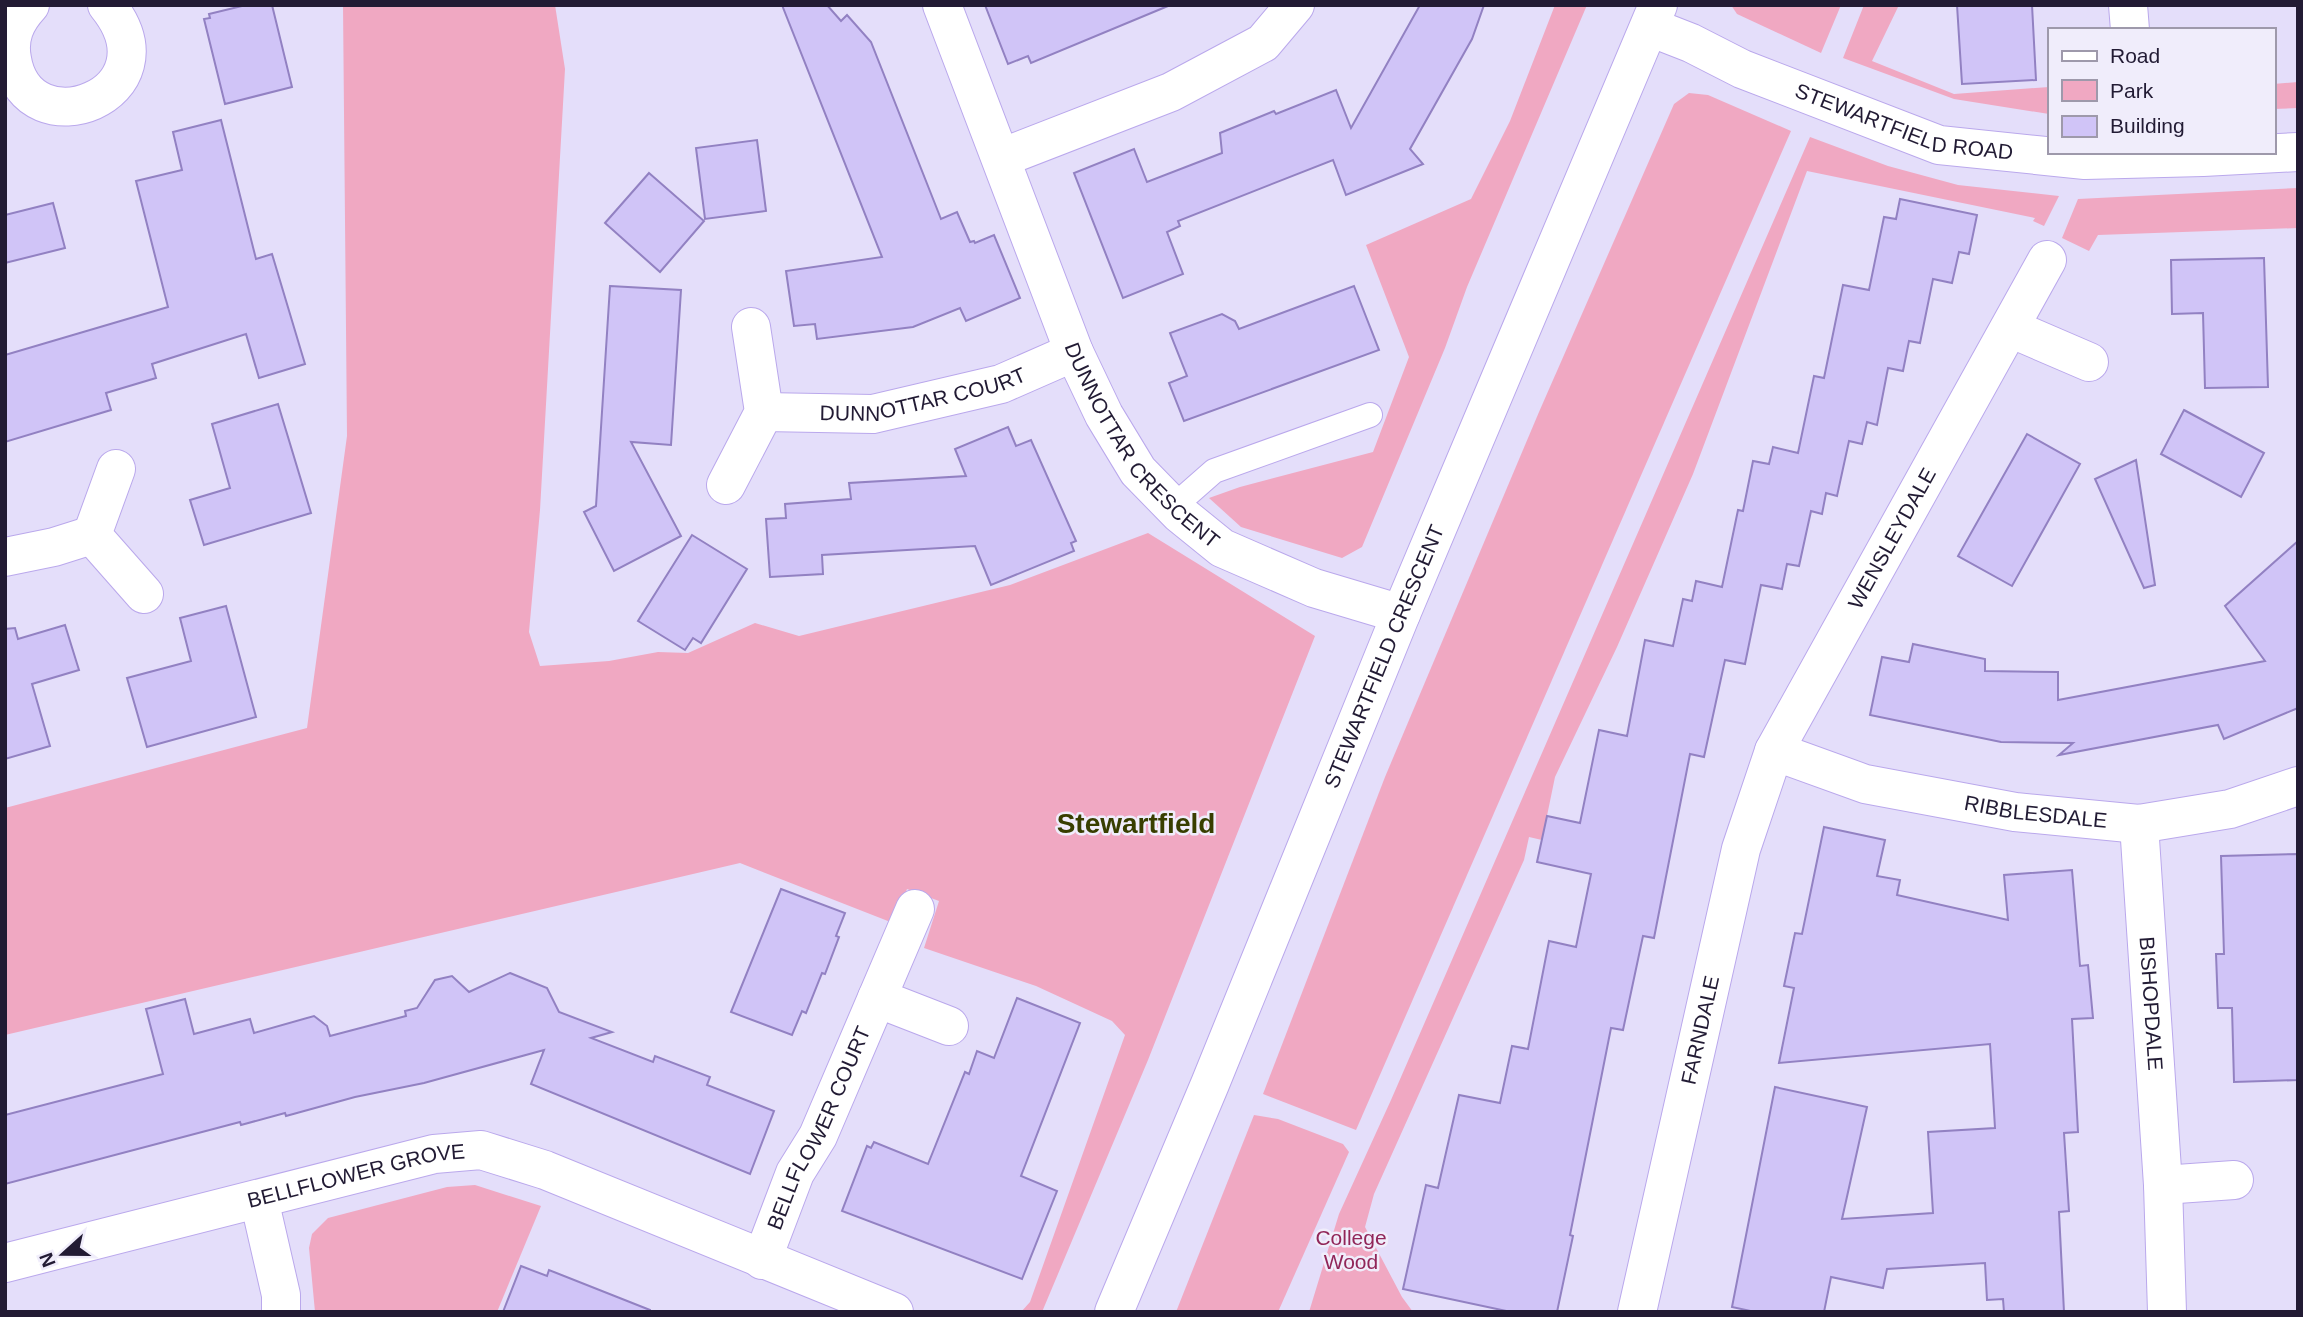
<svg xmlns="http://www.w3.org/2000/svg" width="2303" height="1317" font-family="Helvetica,sans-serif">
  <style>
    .green { fill: #f0a8c2 }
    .building { fill: #d0c4f7; stroke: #9281c2; stroke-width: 2 }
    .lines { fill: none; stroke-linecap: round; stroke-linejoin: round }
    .service-casing { stroke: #baa8ec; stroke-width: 26 }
    .minor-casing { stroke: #baa8ec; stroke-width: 40 }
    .tertiary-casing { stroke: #baa8ec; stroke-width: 40 }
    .service { stroke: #fff; stroke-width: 24 }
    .minor { stroke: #fff; stroke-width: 38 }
    .tertiary { stroke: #fff; stroke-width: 38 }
    .labels { text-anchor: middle; stroke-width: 5; stroke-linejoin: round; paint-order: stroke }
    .street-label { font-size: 21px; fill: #221b34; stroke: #f0edfb }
    .park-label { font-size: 21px; fill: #912659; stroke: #f0edfb }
    .district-label { font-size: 28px; font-weight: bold; fill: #383e00; stroke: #f0edfb }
  </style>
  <rect width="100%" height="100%" fill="#e4defa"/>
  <g class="green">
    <polygon points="343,5 555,5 565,69 540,510 529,632 540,666 609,661 658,652 688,653 755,623 799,636 1010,585 1148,533 1315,636 1148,1060 1042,1312 1021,1312 1030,1302 1125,1035 1112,1021 1036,986 924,948 939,901 907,889 893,923 740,863 5,1035 5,808 307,728 347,436"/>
    <polygon points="1555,5 1587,5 1467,287 1445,348 1362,547 1342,558 1241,527 1209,498 1240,487 1373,452 1409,357 1366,245 1471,199 1510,121"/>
    <polygon points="1731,5 1841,5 1821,53 1737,14"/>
    <polygon points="1864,5 1899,5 1872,61 1954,94 2049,87 2049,114 1954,99 1843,58"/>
    <polygon points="2298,82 2298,108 2273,109 2273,84"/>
    <polygon points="1689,93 1708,95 1791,131 1356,1130 1263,1094 1385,777 1539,412 1674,104"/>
    <polygon points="1810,137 1888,166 1958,185 2059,196 2044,226 2033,221 2035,218 1807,171 1693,474 1617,647 1555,777 1542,840 1529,837 1524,860 1374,1194 1365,1227 1402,1297 1413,1312 1309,1312 1339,1214 1391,1100"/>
    <polygon points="2298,188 2298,228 2098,235 2089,251 2062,238 2078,199"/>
    <polygon points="1254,1115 1278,1119 1343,1144 1349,1152 1278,1312 1176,1312"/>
    <polygon points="475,1185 541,1206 497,1312 315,1312 309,1248 312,1234 328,1218 447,1187"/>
  </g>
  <g class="building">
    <polygon points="246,5 272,5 292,87 225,104 204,19 210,18 209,14"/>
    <polygon points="782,5 827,5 841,21 847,15 871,42 941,219 957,212 970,242 974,241 975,243 994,235 1020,298 966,321 960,308 913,327 817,339 815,324 794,326 786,271 882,257"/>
    <polygon points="985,5 1168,5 1168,6 1031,63 1028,56 1008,64"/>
    <polygon points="1420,5 1484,5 1472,39 1410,149 1423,164 1346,195 1333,160 1178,221 1180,226 1167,232 1183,274 1123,298 1074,173 1134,149 1147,182 1222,153 1220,133 1274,111 1276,114 1336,90 1351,128"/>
    <polygon points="1957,5 2032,5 2036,80 1962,84"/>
    <polygon points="221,120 256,259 272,254 305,364 259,378 246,334 152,364 156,378 106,393 111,410 5,442 5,355 168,307 136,181 182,170 173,132"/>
    <polygon points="757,140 766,211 705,219 696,148"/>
    <polygon points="649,173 704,221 660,272 605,223"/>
    <polygon points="1900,199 1977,215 1969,254 1959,252 1952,283 1933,279 1920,343 1909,341 1903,371 1888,368 1877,425 1867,422 1862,444 1849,441 1837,496 1826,493 1822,514 1811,511 1799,566 1787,564 1782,589 1761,585 1745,664 1725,660 1704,757 1690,754 1654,938 1643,936 1623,1030 1611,1028 1570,1235 1573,1236 1557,1312 1511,1312 1403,1289 1426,1185 1438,1188 1459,1095 1500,1103 1512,1046 1528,1049 1549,941 1576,947 1591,874 1537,862 1547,816 1580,823 1599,730 1627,736 1645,640 1673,646 1683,599 1692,601 1696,581 1722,587 1738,510 1743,511 1753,461 1769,464 1773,447 1798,453 1814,376 1824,378 1843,285 1869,290 1884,217 1896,219"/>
    <polygon points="53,203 65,248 5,263 5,215"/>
    <polygon points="2264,258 2268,387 2205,388 2203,313 2172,314 2171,260"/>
    <polygon points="610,286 681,290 671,445 631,442 681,536 614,571 584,512 596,506"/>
    <polygon points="1354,286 1379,350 1184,421 1169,383 1187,376 1170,333 1222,314 1235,321 1239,329"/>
    <polygon points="278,404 311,513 204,545 190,500 230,488 212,424"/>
    <polygon points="2184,410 2264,453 2241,497 2161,454"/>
    <polygon points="1008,427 1016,446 1031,440 1076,541 1071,543 1074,551 991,585 975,546 822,555 823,574 770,577 766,519 786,518 785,504 851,499 849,483 966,476 955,449"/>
    <polygon points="2027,434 2080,464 2012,586 1958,556"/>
    <polygon points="2136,460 2155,585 2144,588 2095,479"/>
    <polygon points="692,535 747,569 701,643 693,638 685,650 638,621"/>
    <polygon points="2298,541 2298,708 2224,739 2218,725 2059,755 2073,743 2001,742 1870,715 1882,657 1909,662 1913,644 1985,659 1985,671 2058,672 2058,700 2265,661 2225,606"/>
    <polygon points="226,606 256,717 147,747 127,678 191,661 180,618"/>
    <polygon points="65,625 79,670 32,684 50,746 5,759 5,629 15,628 18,639"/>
    <polygon points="1824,827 1885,840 1877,876 1900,880 1897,895 2008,920 2004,875 2072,870 2080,966 2088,965 2093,1018 2072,1019 2078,1132 2064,1133 2069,1211 2059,1212 2064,1312 2004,1312 2003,1299 1987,1300 1985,1263 1887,1269 1883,1288 1831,1277 1824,1312 1755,1312 1732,1307 1775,1087 1867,1107 1842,1219 1933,1213 1928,1132 1995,1128 1990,1044 1779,1063 1794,988 1784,986 1795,933 1802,934"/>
    <polygon points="2298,854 2298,1080 2234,1082 2232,1008 2218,1008 2216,954 2224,954 2221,856"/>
    <polygon points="781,889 845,913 836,936 839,937 825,974 822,973 806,1013 802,1011 792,1035 731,1012"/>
    <polygon points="510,973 547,988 559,1012 612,1032 591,1038 653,1062 655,1056 710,1077 707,1085 774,1111 750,1174 531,1084 544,1050 424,1083 355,1097 286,1116 285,1113 241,1125 240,1122 5,1184 5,1115 163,1074 146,1009 185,999 194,1034 250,1019 254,1033 314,1016 327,1026 330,1036 406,1016 405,1011 417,1008 435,980 452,976 469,992"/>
    <polygon points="1017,998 1080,1023 1021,1176 1057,1191 1022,1279 842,1211 867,1146 871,1148 874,1142 928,1164 965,1072 969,1074 977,1051 994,1058"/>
    <polygon points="521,1266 547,1276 549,1270 650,1310 650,1312 503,1312"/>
  </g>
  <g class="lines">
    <defs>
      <polyline id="service" points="1173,507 1214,471 1370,415"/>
      <g id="minor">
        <path d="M 30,5 C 15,21 8,38 12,59 C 27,152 180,95 107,5"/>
        <path id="s1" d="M 942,5 L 1074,352 L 1104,415 L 1138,471 L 1180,514 L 1222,548 L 1314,588 L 1401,614"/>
        <polyline points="2128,5 2130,30"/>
        <polyline points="1001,158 1171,92 1263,43 1295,5"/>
        <polyline points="2010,328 2089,362"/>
        <path id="s2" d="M 764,412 L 873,414 L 1001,384 L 1074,352"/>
        <polyline points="116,469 92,535 144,594"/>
        <polyline points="726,485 764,412 751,327"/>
        <polyline points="5,557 54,547 92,535"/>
        <path id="s3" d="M 1774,751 L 1865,784 L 2015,812 L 2139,824 L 2230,809 L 2298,786"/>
        <path id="s4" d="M 2139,824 L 2163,1185 L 2167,1312"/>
        <polyline points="877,998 949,1026"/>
        <polyline points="2163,1185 2234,1180"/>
        <polyline points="259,1199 281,1295 281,1312"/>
        <path id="s5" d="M 762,1260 L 795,1173 L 818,1136 L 915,909"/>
        <path id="s6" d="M 5,1263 L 434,1154 L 481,1150 L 545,1170 L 894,1312"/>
        <path id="s7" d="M 1637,1312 L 1741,849 L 1774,751 L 2047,260"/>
      </g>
      <g id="tertiary">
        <path id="s8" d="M 1650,27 L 1691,43 L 1742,69 L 1939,145 L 2085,160 L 2203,157 L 2298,152"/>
        <path id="s9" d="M 1114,1312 L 1210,1084 L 1401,614 L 1658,5"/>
      </g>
    </defs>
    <use href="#service" class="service-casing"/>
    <use href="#minor" class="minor-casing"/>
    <use href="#tertiary" class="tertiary-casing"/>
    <use href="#service" class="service"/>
    <use href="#minor" class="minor"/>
    <use href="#tertiary" class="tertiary"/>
  </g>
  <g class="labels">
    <g class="street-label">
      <text dy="7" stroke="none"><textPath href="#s8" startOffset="273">STEWARTFIELD ROAD</textPath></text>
      <text dy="7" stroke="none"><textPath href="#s2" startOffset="161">DUNNOTTAR COURT</textPath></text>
      <text dy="7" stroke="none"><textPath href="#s1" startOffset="488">DUNNOTTAR CRESCENT</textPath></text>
      <text dy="7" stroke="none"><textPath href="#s7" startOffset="821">WENSLEYDALE</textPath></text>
      <text dy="7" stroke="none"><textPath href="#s9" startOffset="709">STEWARTFIELD CRESCENT</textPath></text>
      <text dy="7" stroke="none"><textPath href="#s3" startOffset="270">RIBBLESDALE</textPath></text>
      <text dy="7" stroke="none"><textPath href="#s4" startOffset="180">BISHOPDALE</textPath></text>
      <text dy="7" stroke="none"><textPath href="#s7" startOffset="289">FARNDALE</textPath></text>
      <text dy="7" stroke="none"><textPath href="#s5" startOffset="144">BELLFLOWER COURT</textPath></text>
      <text dy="7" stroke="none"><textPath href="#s6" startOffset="362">BELLFLOWER GROVE</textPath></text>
    </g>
    <g class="park-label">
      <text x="1351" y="1245">College<tspan x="1351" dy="24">Wood</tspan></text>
    </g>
    <g class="district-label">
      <text x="1136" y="833">Stewartfield</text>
    </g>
  </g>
  <rect width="2303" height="1317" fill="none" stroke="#221b34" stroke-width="14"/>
  <rect x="2048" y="28" width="228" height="126" fill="#f0edfb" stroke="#9e99ab" stroke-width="2"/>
  <rect x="2062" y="51" width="35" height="10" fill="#ffffff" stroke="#9e99ab" stroke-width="2"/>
  <text x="2110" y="63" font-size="21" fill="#221b34">Road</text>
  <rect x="2062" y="80" width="35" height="21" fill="#f0a8c2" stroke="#9e99ab" stroke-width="2"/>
  <text x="2110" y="98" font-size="21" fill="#221b34">Park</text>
  <rect x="2062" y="116" width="35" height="21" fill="#d0c4f7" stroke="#9e99ab" stroke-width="2"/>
  <text x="2110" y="133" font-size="21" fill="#221b34">Building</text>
  <g transform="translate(63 1254) rotate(249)" stroke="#f0edfb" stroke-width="5" paint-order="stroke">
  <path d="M0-5L12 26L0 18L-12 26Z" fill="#221b34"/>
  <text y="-10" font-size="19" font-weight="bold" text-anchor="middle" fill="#221b34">N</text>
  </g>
</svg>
